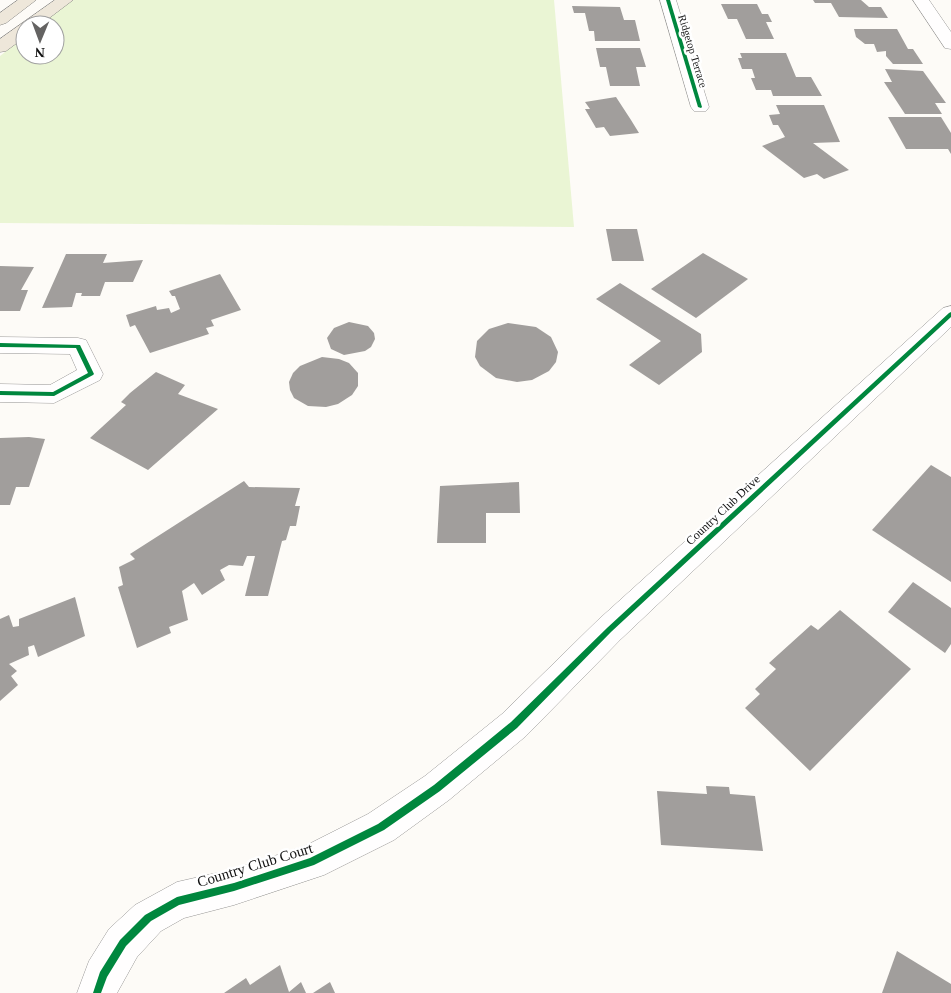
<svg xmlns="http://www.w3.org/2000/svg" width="951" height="993" font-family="'Times New Roman',serif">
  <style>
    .green { fill: #eaf5d4 }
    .building { fill: #a19e9c }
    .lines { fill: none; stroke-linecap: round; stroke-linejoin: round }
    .minor-casing { stroke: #979695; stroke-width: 1 }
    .major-casing { stroke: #858482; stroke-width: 1 }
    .minor { fill: #fffefe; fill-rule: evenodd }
    .major { fill: #eee7da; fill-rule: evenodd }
    .cycleway-casing { stroke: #fff; stroke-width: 3 }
    .cycleway { fill: #00873e; fill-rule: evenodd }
    .labels { text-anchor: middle; stroke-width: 5; stroke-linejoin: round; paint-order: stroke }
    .far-street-label { font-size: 11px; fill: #111; stroke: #fff }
    .street-label { font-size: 12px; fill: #111; stroke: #fff }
    .near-street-label { font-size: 15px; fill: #111; stroke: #fff }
  </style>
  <rect width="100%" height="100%" fill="#fdfbf7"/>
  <polygon class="green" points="71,0 554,0 574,227 0,223 0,56 25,36 25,55 55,55 55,25 38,25"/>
  <g class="building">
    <polygon points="813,0 861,0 869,7 881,7 888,18 839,17 831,3 815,3"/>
    <polygon points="721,4 757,4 762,14 768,14 772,22 766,22 774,39 746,39 737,19 728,19"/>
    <polygon points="572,6 620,7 624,20 635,20 640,41 595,41 594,31 589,31 585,13 574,13"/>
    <polygon points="854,29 897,29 908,49 913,49 923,64 893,64 886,56 886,51 877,52 874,44 865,44 856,37"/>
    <polygon points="596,48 640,48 646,67 636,67 640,86 610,86 606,67 600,67"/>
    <polygon points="740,53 786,53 796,77 811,77 822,96 773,96 771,90 756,90 751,78 755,78 752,69 742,69 738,58 742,58"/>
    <polygon points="885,69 923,71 946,103 935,103 942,114 905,114 884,82 892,82"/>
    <polygon points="616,97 631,120 639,133 610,136 604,127 596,128 585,109 590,109 585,102"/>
    <polygon points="776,105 824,105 840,142 813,143 849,170 824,179 817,174 804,178 762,146 785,137 778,125 773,125 769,115 780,114"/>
    <polygon points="888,117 941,117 951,133 951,154 948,149 906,149"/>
    <polygon points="606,229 637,229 644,261 612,261"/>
    <polygon points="703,253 748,279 696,318 651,289"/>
    <polygon points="66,254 107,254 103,263 143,260 133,282 105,282 100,296 81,296 82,293 76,293 72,307 42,308"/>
    <polygon points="0,266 34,267 21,290 28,290 20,311 0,311"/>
    <polygon points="220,274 241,310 211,320 214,326 206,328 209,334 150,353 135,325 130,327 126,315 156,306 157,310 169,308 171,313 180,309 175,296 172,296 169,291"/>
    <polygon points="620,283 701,334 702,352 659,385 629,365 661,341 596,299"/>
    <polygon points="349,322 368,326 374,333 375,339 371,347 365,351 344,355 331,349 327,338 334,328"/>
    <polygon points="508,323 536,327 551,337 558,352 556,362 549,371 532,380 517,382 496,378 480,366 475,357 477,341 489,329"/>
    <polygon points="322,357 339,359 349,363 358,373 358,386 352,395 338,404 326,407 308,406 294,398 290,390 289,382 293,373 300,366"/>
    <polygon points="156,372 185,385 178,394 218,409 148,470 90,438 126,405 121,402 130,393"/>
    <polygon points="29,437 45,439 29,487 16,487 10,505 0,505 0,438"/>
    <polygon points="931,465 951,477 951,582 872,530"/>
    <polygon points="244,481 249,487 300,488 295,506 300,506 296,526 290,526 286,540 282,541 268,596 245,596 255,556 247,556 243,566 229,565 220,570 225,580 202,595 194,583 182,591 188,620 169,627 171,633 137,648 118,587 123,585 119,567 135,559 130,554"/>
    <polygon points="519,482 520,513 486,513 486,543 437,543 440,486"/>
    <polygon points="913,582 951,608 951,644 945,653 888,612"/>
    <polygon points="75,597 85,636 38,657 34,645 28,647 29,655 9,664 17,671 11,676 18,685 0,701 0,619 9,615 13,627 19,626 19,619"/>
    <polygon points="840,610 911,669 810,771 745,708 760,694 755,689 776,669 769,663 811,625 818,630"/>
    <polygon points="706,786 729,787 730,794 755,796 763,851 661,845 657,791 707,794"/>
    <polygon points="897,951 951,984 951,993 882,993"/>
    <polygon points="280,965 289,992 301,982 306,993 224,993 246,978 250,985"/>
    <polygon points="330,982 335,993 313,993"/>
  </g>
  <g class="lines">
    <defs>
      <g id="minor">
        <polygon points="660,0 676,0 709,107 706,111 694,111 691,107"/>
        <polygon points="913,0 929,0 951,32 951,49 945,48"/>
        <polygon points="951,306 951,327 620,640 526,736 449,800 394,840 324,875 234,905 184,918 161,931 137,957 117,993 77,993 89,961 109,929 135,905 177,882 234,869 305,846 368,814 425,776 502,714 598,620 943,308"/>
        <polygon points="0,337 78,338 86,340 103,374 100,380 54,403 0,402 0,384 50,385 77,370 70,354 0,353"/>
      </g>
      <g id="major">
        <polygon points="18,0 36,0 6,23 0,25 0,13"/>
        <polygon points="55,0 73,0 40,25 25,25 25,37 6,51 0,52 0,39"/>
      </g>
    </defs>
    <use href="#minor" class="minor-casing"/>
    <use href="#major" class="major-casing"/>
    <use href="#minor" class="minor"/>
    <use href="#major" class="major"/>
    <defs>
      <g id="cycleway">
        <polygon points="666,0 670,0 702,107 701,108 698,107"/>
        <polygon points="951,312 951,317 611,632 517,728 440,791 384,830 314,865 234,891 179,905 151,921 126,946 107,977 101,993 93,993 100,972 120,940 145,915 177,897 234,883 310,858 378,824 434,785 511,722 607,628 949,313"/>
        <polygon points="0,343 80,345 94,374 93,375 54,396 0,395 0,391 53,392 88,373 76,348 0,347"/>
      </g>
    </defs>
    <use href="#cycleway" class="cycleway-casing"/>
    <use href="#cycleway" class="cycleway"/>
  </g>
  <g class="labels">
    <g class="far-street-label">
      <text transform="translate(693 51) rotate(73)" y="4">Ridgetop Terrace</text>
    </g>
    <g class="street-label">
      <text transform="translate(723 510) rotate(-43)" y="4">Country Club Drive</text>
    </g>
    <g class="near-street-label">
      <text transform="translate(255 865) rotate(-17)" y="5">Country Club Court</text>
    </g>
  </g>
  <g transform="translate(40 40) rotate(181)"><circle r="24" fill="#ffffff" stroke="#a0a0a0"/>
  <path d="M0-4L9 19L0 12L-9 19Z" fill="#646362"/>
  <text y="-8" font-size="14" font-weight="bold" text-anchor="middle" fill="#111111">N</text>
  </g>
</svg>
